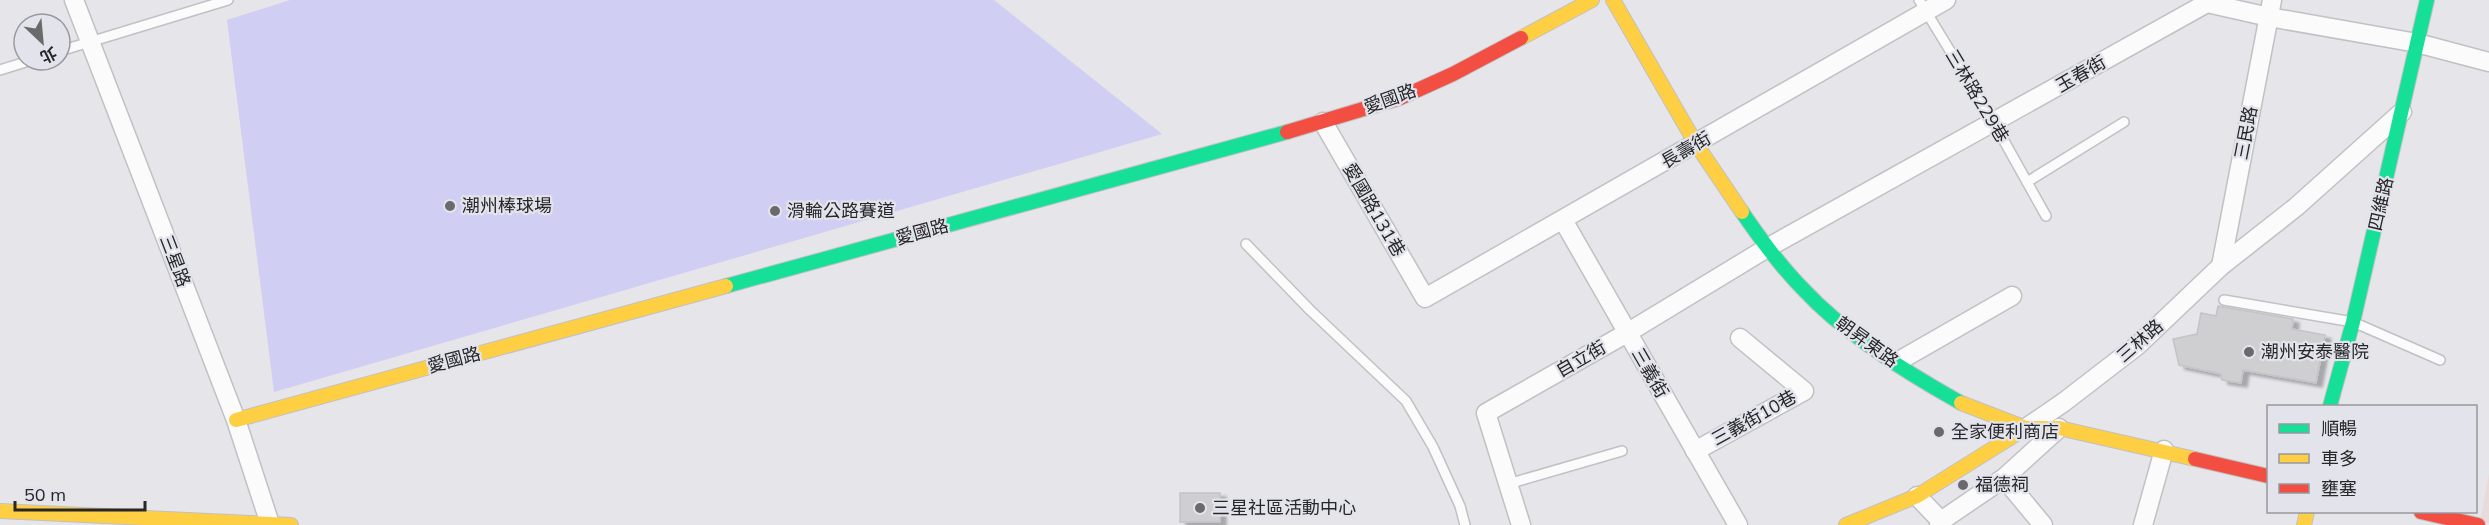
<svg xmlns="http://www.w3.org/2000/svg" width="2489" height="525" font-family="Mulish,'Noto Sans TC',sans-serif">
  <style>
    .commercial { fill: #eadbdb }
    .green { fill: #d1cef3 }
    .building { fill: #cfced1; stroke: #c4c3c6; stroke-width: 1.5; filter: url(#shadow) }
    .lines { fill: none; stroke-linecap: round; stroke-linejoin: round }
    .lane-casing { stroke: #c1c1c5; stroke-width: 12 }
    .street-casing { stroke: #c1c1c5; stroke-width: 21 }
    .fast-casing { stroke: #c1c1c5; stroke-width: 16 }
    .slow-casing { stroke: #c1c1c5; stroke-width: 16 }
    .jam-casing { stroke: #c1c1c5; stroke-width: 16 }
    .lane { stroke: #fbfbfc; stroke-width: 9 }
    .street { stroke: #fbfbfc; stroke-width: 18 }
    .fast { stroke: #16e098; stroke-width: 14 }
    .slow { stroke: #ffcf43; stroke-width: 14 }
    .jam { stroke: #f24e42; stroke-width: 14 }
    .poi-dot { fill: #6a6a6d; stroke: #e3e3ec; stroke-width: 2 }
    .labels { text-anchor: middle; stroke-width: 4.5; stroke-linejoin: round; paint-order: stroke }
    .street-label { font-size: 18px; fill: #27272a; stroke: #e3e3ec }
    .poi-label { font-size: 18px; fill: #27272a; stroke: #e3e3ec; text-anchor: start }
  </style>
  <defs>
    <filter id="shadow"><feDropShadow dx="6" dy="4" stdDeviation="1.5" flood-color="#0004"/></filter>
  </defs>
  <rect width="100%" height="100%" fill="#e5e5ea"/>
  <polygon class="commercial" points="2489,474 2489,523 2480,521"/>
  <polygon class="green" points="290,0 994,0 1162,134 274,392 227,20"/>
  <g class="building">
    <polygon points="2218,306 2293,319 2292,329 2325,335 2316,383 2243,370 2241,383 2222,380 2221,374 2179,365 2173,339 2197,334 2201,313 2216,316"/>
    <rect x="1180" y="493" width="40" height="29"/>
  </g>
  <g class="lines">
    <defs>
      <g id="lane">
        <polyline points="1919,0 1994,123 2046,216"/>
        <polyline points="60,51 228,0"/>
        <polyline points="0,70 32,60"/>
        <polyline points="2027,182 2124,122"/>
        <polyline points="1246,244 1310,310 1406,401 1433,447 1460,506 1465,525"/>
        <polyline points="2224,300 2353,322 2440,360"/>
        <polyline points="1508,484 1622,451"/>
      </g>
      <g id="street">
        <polyline points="74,0 236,420 270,524"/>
        <polyline points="1323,122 1425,298 1946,0"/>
        <polyline points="1563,220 1738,525"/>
        <polyline points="2221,266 2272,0"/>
        <polyline points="1897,362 2012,296"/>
        <polyline points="2026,428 2064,402 2138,345 2221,266 2296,207 2402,112"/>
        <polyline points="1695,451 1804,391 1740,338"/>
        <polyline points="2004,478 2043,525"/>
        <polyline points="1917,496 1941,521"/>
        <polyline points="1521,525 1486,413 1627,333 1767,248 2207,3 2269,17 2417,43 2489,62"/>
        <polyline points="1939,525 1941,521 2004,478 2059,428"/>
        <polyline points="2143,525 2164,450"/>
      </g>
      <g id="fast">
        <path d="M 1742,212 C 1761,240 1781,267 1805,291 C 1846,335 1909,374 1961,403"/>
        <polyline points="726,286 1287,132"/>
        <polyline points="2330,406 2353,322 2427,0"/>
      </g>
      <g id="slow">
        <polyline points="1613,0 1696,144 1742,212"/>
        <polyline points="1521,38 1592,0"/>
        <polyline points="1961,403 2026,428 2059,428 2195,459"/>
        <polyline points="236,420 726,286"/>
        <polyline points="0,511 291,525"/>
        <polyline points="1846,525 1917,496 2026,428"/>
        <polyline points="2304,525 2307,512"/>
      </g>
      <g id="jam">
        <polyline points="1287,132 1400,98 1453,74 1521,38"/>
        <polyline points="2195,459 2268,476"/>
        <polyline points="2421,512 2478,525"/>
      </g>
    </defs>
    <use href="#lane" class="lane-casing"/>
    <use href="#street" class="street-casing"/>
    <use href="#fast" class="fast-casing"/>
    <use href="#slow" class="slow-casing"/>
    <use href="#jam" class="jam-casing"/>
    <use href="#lane" class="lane"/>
    <use href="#street" class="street"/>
    <use href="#fast" class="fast"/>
    <use href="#slow" class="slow"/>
    <use href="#jam" class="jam"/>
  </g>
  <g class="poi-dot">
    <circle cx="450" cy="206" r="6"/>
    <circle cx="775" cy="211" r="6"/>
    <circle cx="2249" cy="352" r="6"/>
    <circle cx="1939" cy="432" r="6"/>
    <circle cx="1963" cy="485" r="6"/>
    <circle cx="1200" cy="508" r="6"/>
  </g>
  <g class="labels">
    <g class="street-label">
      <text transform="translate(2081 74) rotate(-30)" y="6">玉春街</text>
      <text transform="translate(1977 96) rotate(59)" y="6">三林路229巷</text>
      <text transform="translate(1390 99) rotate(-20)" y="6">愛國路</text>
      <text transform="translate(2246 133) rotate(-79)" y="6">三民路</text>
      <text transform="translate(1686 150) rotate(-30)" y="6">長壽街</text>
      <text transform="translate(2381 204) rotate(-77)" y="6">四維路</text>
      <text transform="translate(1374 210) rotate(60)" y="6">愛國路131巷</text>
      <text transform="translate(922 232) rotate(-15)" y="6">愛國路</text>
      <text transform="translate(175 261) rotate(69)" y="6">三星路</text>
      <text transform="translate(2140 341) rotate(-41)" y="6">三林路</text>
      <text transform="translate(1867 342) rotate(36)" y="6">朝昇東路</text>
      <text transform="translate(1581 359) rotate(-30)" y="6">自立街</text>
      <text transform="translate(454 360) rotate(-15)" y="6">愛國路</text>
      <text transform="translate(1650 373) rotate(60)" y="6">三義街</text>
      <text transform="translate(1754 418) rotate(-29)" y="6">三義街10巷</text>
    </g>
    <g class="poi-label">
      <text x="462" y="212">潮州棒球場</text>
      <text x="787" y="217">滑輪公路賽道</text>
      <text x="2261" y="358">潮州安泰醫院</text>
      <text x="1951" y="438">全家便利商店</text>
      <text x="1975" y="491">福德祠</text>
      <text x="1212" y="514">三星社區活動中心</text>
    </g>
  </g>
  <rect x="2267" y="405" width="210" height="108" fill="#e3e3ec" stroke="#98989e" stroke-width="1.5"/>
  <rect x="2279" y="424" width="30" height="9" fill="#16e098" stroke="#98989e" stroke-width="1.5"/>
  <text x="2321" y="435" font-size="18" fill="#27272a">順暢</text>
  <rect x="2279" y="454" width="30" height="9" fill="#ffcf43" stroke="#98989e" stroke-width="1.5"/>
  <text x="2321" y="465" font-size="18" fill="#27272a">車多</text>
  <rect x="2279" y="484" width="30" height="9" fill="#f24e42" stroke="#98989e" stroke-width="1.5"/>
  <text x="2321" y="495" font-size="18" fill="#27272a">壅塞</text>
  <g transform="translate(42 42) rotate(154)"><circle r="28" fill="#e3e3ec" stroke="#98989e" stroke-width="1.5"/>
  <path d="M0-4.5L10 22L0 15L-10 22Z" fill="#6a6a6d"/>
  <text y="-9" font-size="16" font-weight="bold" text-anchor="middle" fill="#27272a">北</text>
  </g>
  <path d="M15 501v9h130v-9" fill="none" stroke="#27272a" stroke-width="3"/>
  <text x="24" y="501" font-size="18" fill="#27272a" stroke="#e3e3ec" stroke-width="4.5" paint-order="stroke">50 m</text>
</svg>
